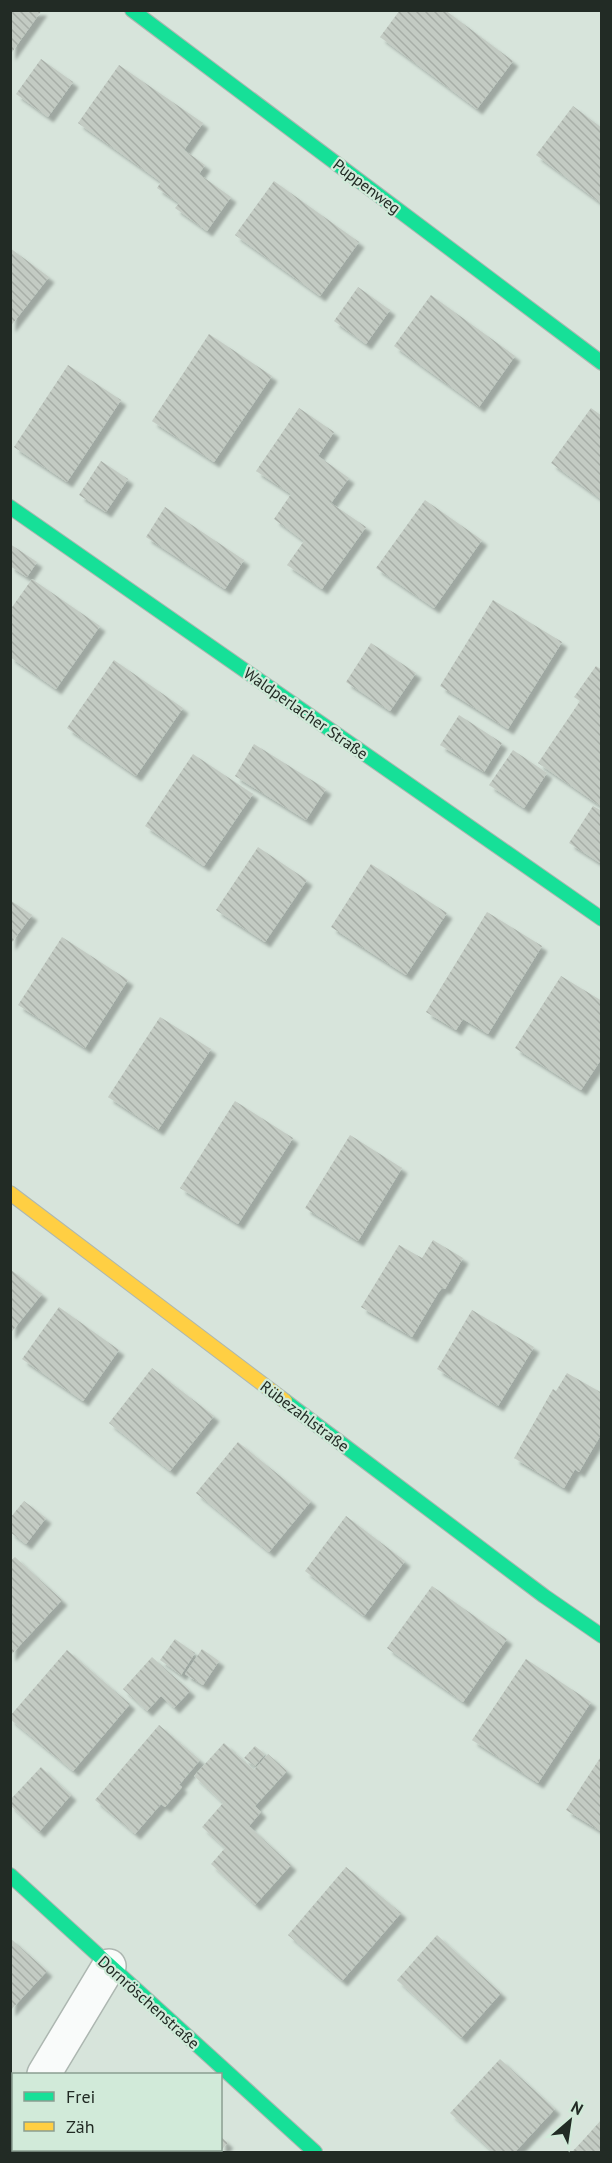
<svg xmlns="http://www.w3.org/2000/svg" width="612" height="2163" font-family="'PT Sans',sans-serif">
  <style>
    .building { fill: url(#building-back-hatch); filter: url(#shadow) }
    .lines { fill: none; stroke-linecap: round; stroke-linejoin: round }
    .street-casing { stroke: #adb7b1; stroke-width: 36 }
    .fast-casing { stroke: #adb7b1; stroke-width: 16 }
    .slow-casing { stroke: #adb7b1; stroke-width: 16 }
    .street { stroke: #f9fbfa; stroke-width: 33 }
    .fast { stroke: #16e098; stroke-width: 14 }
    .slow { stroke: #ffcf43; stroke-width: 14 }
    .labels { text-anchor: middle; stroke-width: 4.5; stroke-linejoin: round; paint-order: stroke }
    .street-label { font-size: 16px; fill: #222b25; stroke: #d1ead9 }
  </style>
  <defs>
    <pattern id="building-back-hatch" width="6" height="6" patternUnits="userSpaceOnUse" patternTransform="scale(1.5)"><rect width="6" height="6" fill="#c3cbc3"/><path d="M-1 5l2 2M0 0l6 6M5-1l2 2" fill="none" stroke="#a7aea7"/></pattern>
    <filter id="shadow"><feDropShadow dx="5.5" dy="5.5" stdDeviation="1.5" flood-color="#0004"/></filter>
  </defs>
  <rect width="100%" height="100%" fill="#d7e4db"/>
  <g class="building">
    <polygon points="10,10 42,10 10,55"/>
    <polygon points="400,10 445,10 513,61 477,109 380,37"/>
    <polygon points="41,59 73,82 48,117 16,94"/>
    <polygon points="119,65 203,123 184,150 205,165 199,174 231,197 207,231 175,208 179,203 157,188 161,182 78,123"/>
    <polygon points="573,106 602,128 602,204 536,155"/>
    <polygon points="274,181 359,242 320,296 235,235"/>
    <polygon points="10,248 49,277 10,327"/>
    <polygon points="358,287 390,310 366,344 334,321"/>
    <polygon points="431,295 515,356 479,407 394,346"/>
    <polygon points="209,334 272,376 214,462 152,421"/>
    <polygon points="68,365 121,400 67,482 14,447"/>
    <polygon points="299,408 334,432 318,456 349,478 331,503 366,527 322,589 287,565 304,541 274,519 291,494 256,471"/>
    <polygon points="591,408 602,416 602,500 551,463"/>
    <polygon points="101,461 128,479 106,512 79,495"/>
    <polygon points="425,500 482,540 434,608 376,568"/>
    <polygon points="165,507 244,560 225,589 146,537"/>
    <polygon points="10,544 37,562 27,577 10,566"/>
    <polygon points="32,579 100,626 56,689 10,657 10,610"/>
    <polygon points="493,600 562,642 508,729 440,686"/>
    <polygon points="371,643 416,673 390,711 346,682"/>
    <polygon points="114,660 183,708 136,776 67,728"/>
    <polygon points="596,666 602,670 602,807 538,763 580,701 574,697"/>
    <polygon points="459,715 502,743 484,772 440,745"/>
    <polygon points="254,744 326,789 306,820 235,776"/>
    <polygon points="513,750 547,773 524,808 489,785"/>
    <polygon points="193,754 253,794 204,866 145,826"/>
    <polygon points="593,806 602,811 602,861 600,863 569,843"/>
    <polygon points="258,847 307,880 265,942 216,910"/>
    <polygon points="371,864 447,913 406,975 331,927"/>
    <polygon points="10,900 32,915 10,945"/>
    <polygon points="487,912 542,946 488,1034 463,1019 456,1030 426,1012"/>
    <polygon points="62,937 128,980 85,1048 18,1005"/>
    <polygon points="561,976 602,1001 602,1058 581,1090 515,1048"/>
    <polygon points="160,1017 211,1049 158,1130 108,1097"/>
    <polygon points="235,1101 293,1138 238,1224 180,1188"/>
    <polygon points="350,1135 402,1168 358,1241 305,1208"/>
    <polygon points="433,1240 463,1258 445,1289 442,1288 438,1293 412,1337 361,1307 399,1245 422,1258"/>
    <polygon points="10,1269 42,1294 10,1334"/>
    <polygon points="59,1307 119,1350 83,1401 22,1359"/>
    <polygon points="472,1310 534,1347 498,1406 437,1369"/>
    <polygon points="152,1368 214,1416 170,1471 109,1423"/>
    <polygon points="567,1373 602,1393 602,1433 579,1472 575,1469 564,1488 514,1458 553,1389 556,1391"/>
    <polygon points="238,1442 311,1501 269,1552 196,1493"/>
    <polygon points="24,1501 46,1518 26,1544 10,1532 10,1518"/>
    <polygon points="346,1516 405,1561 364,1616 305,1571"/>
    <polygon points="15,1557 62,1600 10,1656 10,1561"/>
    <polygon points="432,1586 507,1639 463,1702 387,1648"/>
    <polygon points="175,1639 195,1653 181,1675 160,1660"/>
    <polygon points="202,1649 219,1661 203,1685 185,1674"/>
    <polygon points="67,1650 130,1704 73,1771 10,1719 10,1716"/>
    <polygon points="152,1657 190,1691 174,1708 161,1696 147,1711 123,1689"/>
    <polygon points="526,1659 591,1702 538,1783 472,1740"/>
    <polygon points="159,1725 200,1760 179,1785 182,1787 165,1807 161,1804 135,1834 95,1800"/>
    <polygon points="224,1743 254,1770 268,1754 287,1771 255,1806 261,1812 249,1826 291,1865 255,1905 211,1864 225,1848 202,1827 223,1803 194,1776"/>
    <polygon points="255,1746 265,1754 255,1766 244,1758"/>
    <polygon points="602,1755 602,1832 566,1810"/>
    <polygon points="41,1767 71,1795 39,1832 10,1805 10,1800"/>
    <polygon points="346,1867 401,1913 342,1981 288,1935"/>
    <polygon points="437,1935 501,1993 461,2038 397,1980"/>
    <polygon points="10,1938 47,1971 10,2011"/>
    <polygon points="500,2059 555,2109 515,2152 493,2152 450,2113"/>
    <polygon points="602,2119 602,2152 572,2152 585,2138"/>
    <polygon points="220,2136 228,2143 219,2152 154,2152 151,2150 220,2150"/>
  </g>
  <g class="lines">
    <defs>
      <g id="street">
        <polyline points="44,2074 109,1966"/>
        <polyline points="10,2131 14,2126"/>
      </g>
      <g id="fast">
        <polyline points="132,10 602,363"/>
        <polyline points="10,507 602,919"/>
        <polyline points="285,1401 544,1596 602,1636"/>
        <polyline points="10,1875 315,2152"/>
      </g>
      <polyline id="slow" points="10,1193 285,1401"/>
    </defs>
    <use href="#street" class="street-casing"/>
    <use href="#fast" class="fast-casing"/>
    <use href="#slow" class="slow-casing"/>
    <use href="#street" class="street"/>
    <use href="#fast" class="fast"/>
    <use href="#slow" class="slow"/>
  </g>
  <g class="labels">
    <g class="street-label">
      <text transform="translate(367 186) rotate(37)" y="6">Puppenweg</text>
      <text transform="translate(306 713) rotate(35)" y="6">Waldperlacher Straße</text>
      <text transform="translate(305 1416) rotate(37)" y="6">Rübezahlstraße</text>
      <text transform="translate(149 2002) rotate(42)" y="6">Dornröschenstraße</text>
    </g>
  </g>
  <rect width="612" height="2163" fill="none" stroke="#222b25" stroke-width="24"/>
  <rect x="12" y="2073" width="210" height="78" fill="#d1ead9" stroke="#8b9e91" stroke-width="1.5"/>
  <rect x="24" y="2092" width="30" height="9" fill="#16e098" stroke="#8b9e91" stroke-width="1.5"/>
  <text x="66" y="2103" font-size="18" fill="#222b25">Frei</text>
  <rect x="24" y="2122" width="30" height="9" fill="#ffcf43" stroke="#8b9e91" stroke-width="1.5"/>
  <text x="66" y="2133" font-size="18" fill="#222b25">Zäh</text>
  <g transform="translate(570 2121) rotate(29)" stroke="#d1ead9" stroke-width="4.5" paint-order="stroke">
  <path d="M0-4.5L10 22L0 15L-10 22Z" fill="#222b25"/>
  <text y="-9" font-size="16" font-weight="bold" text-anchor="middle" fill="#222b25">N</text>
  </g>
</svg>
